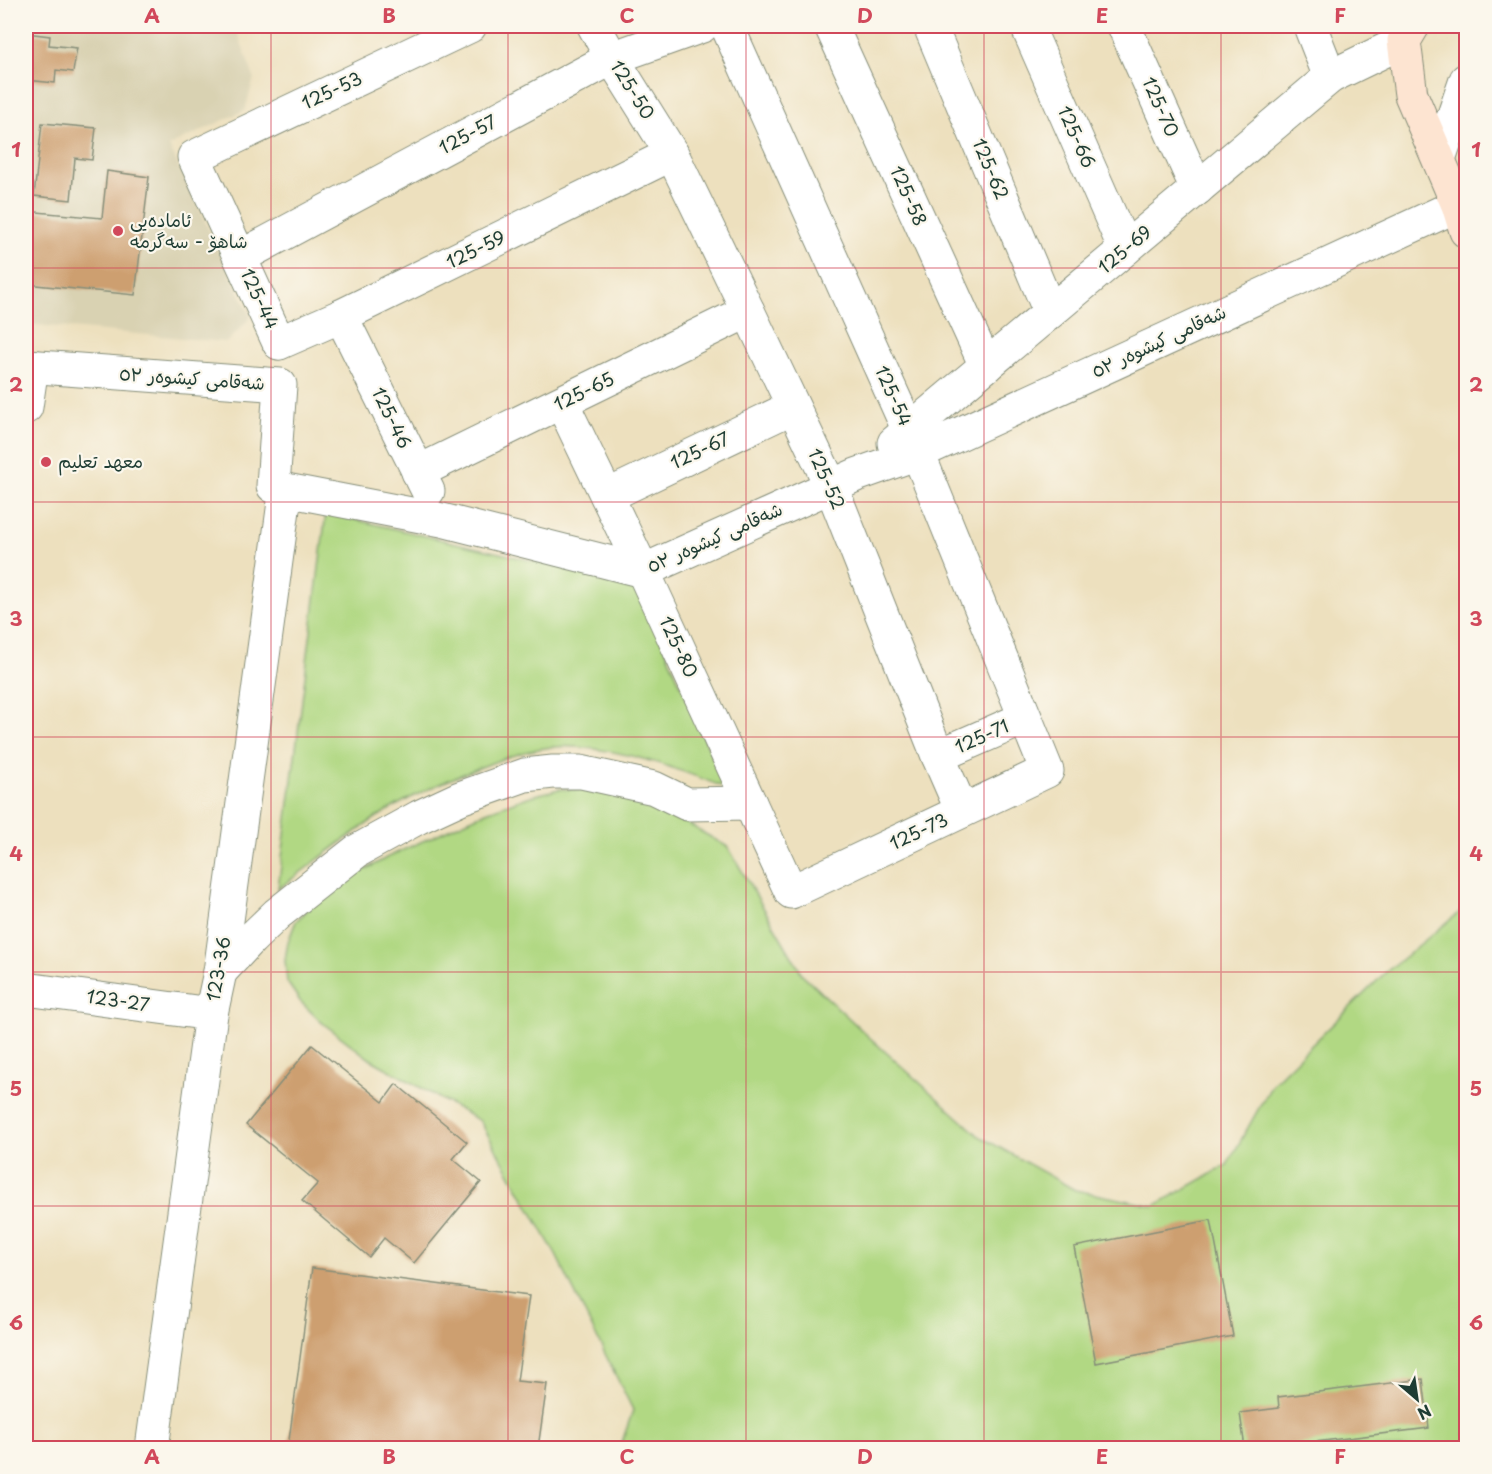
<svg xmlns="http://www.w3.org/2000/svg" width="1492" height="1474" font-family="'Playpen Sans','Playpen Sans Arabic',sans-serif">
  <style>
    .built { fill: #d9d2b2 }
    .green { fill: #b1d883; stroke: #688a5c; stroke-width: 1.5 }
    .building { fill: #cd9f6f }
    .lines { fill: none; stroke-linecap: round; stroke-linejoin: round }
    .street-casing { stroke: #868e79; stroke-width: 35 }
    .secondary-casing { stroke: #868e79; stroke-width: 35 }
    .street { stroke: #fff; stroke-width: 33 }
    .secondary { stroke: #fde4d1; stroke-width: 33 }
    .grid { fill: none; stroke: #d1495b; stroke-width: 1.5; stroke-opacity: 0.55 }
    .poi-dot { fill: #d1495b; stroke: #fbf7ec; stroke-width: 2 }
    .labels { text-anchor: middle; stroke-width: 4.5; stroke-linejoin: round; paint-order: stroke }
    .street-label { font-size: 18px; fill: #1f3d34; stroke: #fbf7ec }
    .poi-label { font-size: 18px; fill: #1f3d34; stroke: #fbf7ec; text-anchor: start }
    .neatline { fill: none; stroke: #d1495b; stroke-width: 2 }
    .grid-label { font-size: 20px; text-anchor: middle; font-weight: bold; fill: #d1495b }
  </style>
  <rect width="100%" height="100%" fill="#fbf7ec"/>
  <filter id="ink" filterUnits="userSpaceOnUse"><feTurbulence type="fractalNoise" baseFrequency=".0167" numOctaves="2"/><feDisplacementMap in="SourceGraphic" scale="12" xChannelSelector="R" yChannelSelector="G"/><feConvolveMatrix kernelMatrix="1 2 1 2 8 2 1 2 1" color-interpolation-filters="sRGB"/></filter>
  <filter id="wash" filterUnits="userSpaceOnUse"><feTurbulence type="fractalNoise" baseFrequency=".008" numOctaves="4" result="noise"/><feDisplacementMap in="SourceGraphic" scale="24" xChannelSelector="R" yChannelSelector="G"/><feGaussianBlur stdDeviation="1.35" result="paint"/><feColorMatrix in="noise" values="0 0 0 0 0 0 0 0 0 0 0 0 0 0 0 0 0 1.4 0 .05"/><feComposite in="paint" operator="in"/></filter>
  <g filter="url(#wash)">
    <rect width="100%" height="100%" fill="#ede0be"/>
    <polygon class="built" points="26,26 235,26 254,78 245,110 169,146 251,317 227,342 26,324"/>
    <g class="green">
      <path d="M 326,513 L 637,585 L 726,788 C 678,769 630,751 577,747 C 545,744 514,754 484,766 C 446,780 408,797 374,819 C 341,841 310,866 278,889 Z"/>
      <polygon points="559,789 587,790 621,795 655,807 688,824 728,847 802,974 869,1037 979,1136 1075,1190 1154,1206 1227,1165 1273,1083 1386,972 1466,907 1466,1448 620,1448 633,1410 556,1255 480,1121 370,1059 320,1021 300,1001 287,982 285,960 288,942 296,921 316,902 343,882 388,857 486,812 528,797"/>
    </g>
    <g id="blocks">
      <g class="building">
        <polygon points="26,33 50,36 49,45 77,48 73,72 56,70 55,83 26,80"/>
        <polygon points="42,123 96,128 92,160 75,158 71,200 34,196"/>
        <polygon points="107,171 149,177 135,295 26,284 26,211 102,218"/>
        <polygon points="312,1045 383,1102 396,1084 467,1142 453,1159 481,1182 414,1263 384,1238 369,1257 302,1201 318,1183 246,1125"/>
        <polygon points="1211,1220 1233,1336 1096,1363 1074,1247"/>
        <polygon points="312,1268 529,1296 517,1381 547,1384 538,1448 288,1448"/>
        <polygon points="1423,1379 1429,1428 1266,1448 1245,1448 1240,1413 1279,1408 1278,1397"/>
      </g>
    </g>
  </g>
  <g filter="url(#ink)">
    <use href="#blocks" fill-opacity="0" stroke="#868e79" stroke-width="1.5"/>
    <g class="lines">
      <defs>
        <g id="street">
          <polyline points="594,26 612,58 672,154 748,311 831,486 938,756 962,811"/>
          <polyline points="831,26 986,366"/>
          <polyline points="930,26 1050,312"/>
          <polyline points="1027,26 1125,249"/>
          <polyline points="1124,26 1197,189"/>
          <polyline points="1310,26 1330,77"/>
          <polyline points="1439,159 1466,80"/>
          <polyline points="240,257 612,58 702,26"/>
          <polyline points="341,316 428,491"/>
          <polyline points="279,343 194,157 470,26"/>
          <polyline points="279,343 341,316 672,154"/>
          <polyline points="26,366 280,385 273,486 286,490 442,520 643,571 856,475 918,453 1458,205"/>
          <polyline points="562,403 643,571 791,892 1047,771 909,431 727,26"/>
          <polyline points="26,407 32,366"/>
          <polyline points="894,443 1330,77 1404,41"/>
          <polyline points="418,472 748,311"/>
          <polyline points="607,496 793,407"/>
          <polyline points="938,756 1025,718"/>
          <polyline points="220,972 251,939 277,914 357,851 419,817 460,798 525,775 553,772 581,772 654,788 687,804 750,803"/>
          <polyline points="26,989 211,1014"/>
          <polyline points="152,1448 211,1014 220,972 284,502 286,490"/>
        </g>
        <polyline id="secondary" points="1413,26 1404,41 1411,95 1458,205 1466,231"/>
      </defs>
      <use href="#street" class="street-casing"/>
      <use href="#secondary" class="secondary-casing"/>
      <use href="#street" class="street"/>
      <use href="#secondary" class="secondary"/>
    </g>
  </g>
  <path class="grid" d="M 271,26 L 271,1448M 508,26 L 508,1448M 746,26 L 746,1448M 984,26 L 984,1448M 1221,26 L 1221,1448M 26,268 L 1466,268M 26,502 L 1466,502M 26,737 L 1466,737M 26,972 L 1466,972M 26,1206 L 1466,1206"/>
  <g class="poi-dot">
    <circle cx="118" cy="231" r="6"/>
    <circle cx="46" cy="462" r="6"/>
  </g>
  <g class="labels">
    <g class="street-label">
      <text transform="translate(632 90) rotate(58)" y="6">125-50</text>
      <text transform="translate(332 91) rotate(-25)" y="6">125-53</text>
      <text transform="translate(1160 107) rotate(66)" y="6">125-70</text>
      <text transform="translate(468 135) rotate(-28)" y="6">125-57</text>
      <text transform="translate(1076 137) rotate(66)" y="6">125-66</text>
      <text transform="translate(990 169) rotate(67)" y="6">125-62</text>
      <text transform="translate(908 196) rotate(66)" y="6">125-58</text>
      <text transform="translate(476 250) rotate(-26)" y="6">125-59</text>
      <text transform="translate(1125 250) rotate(-40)" y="6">125-69</text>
      <text transform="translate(259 299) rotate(65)" y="6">125-44</text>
      <text transform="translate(1159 342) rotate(-25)" y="6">شەقامی کیشوەر ٥٣</text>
      <text transform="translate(192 379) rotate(4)" y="6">شەقامی کیشوەر ٥٣</text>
      <text transform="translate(584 392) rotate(-26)" y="6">125-65</text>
      <text transform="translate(893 396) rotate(66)" y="6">125-54</text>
      <text transform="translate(391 418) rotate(64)" y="6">125-46</text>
      <text transform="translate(700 451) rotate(-25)" y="6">125-67</text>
      <text transform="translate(826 479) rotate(66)" y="6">125-52</text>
      <text transform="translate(715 538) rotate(-24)" y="6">شەقامی کیشوەر ٥٣</text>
      <text transform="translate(678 647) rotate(65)" y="6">125-80</text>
      <text transform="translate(982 737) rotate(-24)" y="6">125-71</text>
      <text transform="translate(919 832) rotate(-25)" y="6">125-73</text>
      <text transform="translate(219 969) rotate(-80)" y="6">123-36</text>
      <text transform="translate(118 1001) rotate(8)" y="6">123-27</text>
    </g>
    <g class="poi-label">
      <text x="130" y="227">ئامادەیی<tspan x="130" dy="21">شاهۆ - سەگرمە</tspan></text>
      <text x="58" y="468">معهد تعليم</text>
    </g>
  </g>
  <rect width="1492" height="1474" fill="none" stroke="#fbf7ec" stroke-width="66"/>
  <g transform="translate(1417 1399) rotate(151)" stroke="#fbf7ec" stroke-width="4.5" paint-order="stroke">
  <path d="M0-4.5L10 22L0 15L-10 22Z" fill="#1f3d34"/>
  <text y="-9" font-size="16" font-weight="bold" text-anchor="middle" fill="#1f3d34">N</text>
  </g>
  <rect x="33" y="33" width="1426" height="1408" class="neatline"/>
  <g class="grid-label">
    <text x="152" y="23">A</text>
    <text x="389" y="23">B</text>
    <text x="627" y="23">C</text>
    <text x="865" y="23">D</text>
    <text x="1102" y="23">E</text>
    <text x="1340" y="23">F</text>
    <text x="16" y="157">1</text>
    <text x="1476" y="157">1</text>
    <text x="16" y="392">2</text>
    <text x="1476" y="392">2</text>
    <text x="16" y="626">3</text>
    <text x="1476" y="626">3</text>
    <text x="16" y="861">4</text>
    <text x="1476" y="861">4</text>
    <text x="16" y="1096">5</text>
    <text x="1476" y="1096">5</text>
    <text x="16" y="1330">6</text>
    <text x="1476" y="1330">6</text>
    <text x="152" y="1464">A</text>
    <text x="389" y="1464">B</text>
    <text x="627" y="1464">C</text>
    <text x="865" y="1464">D</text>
    <text x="1102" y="1464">E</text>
    <text x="1340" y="1464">F</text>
  </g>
</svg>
